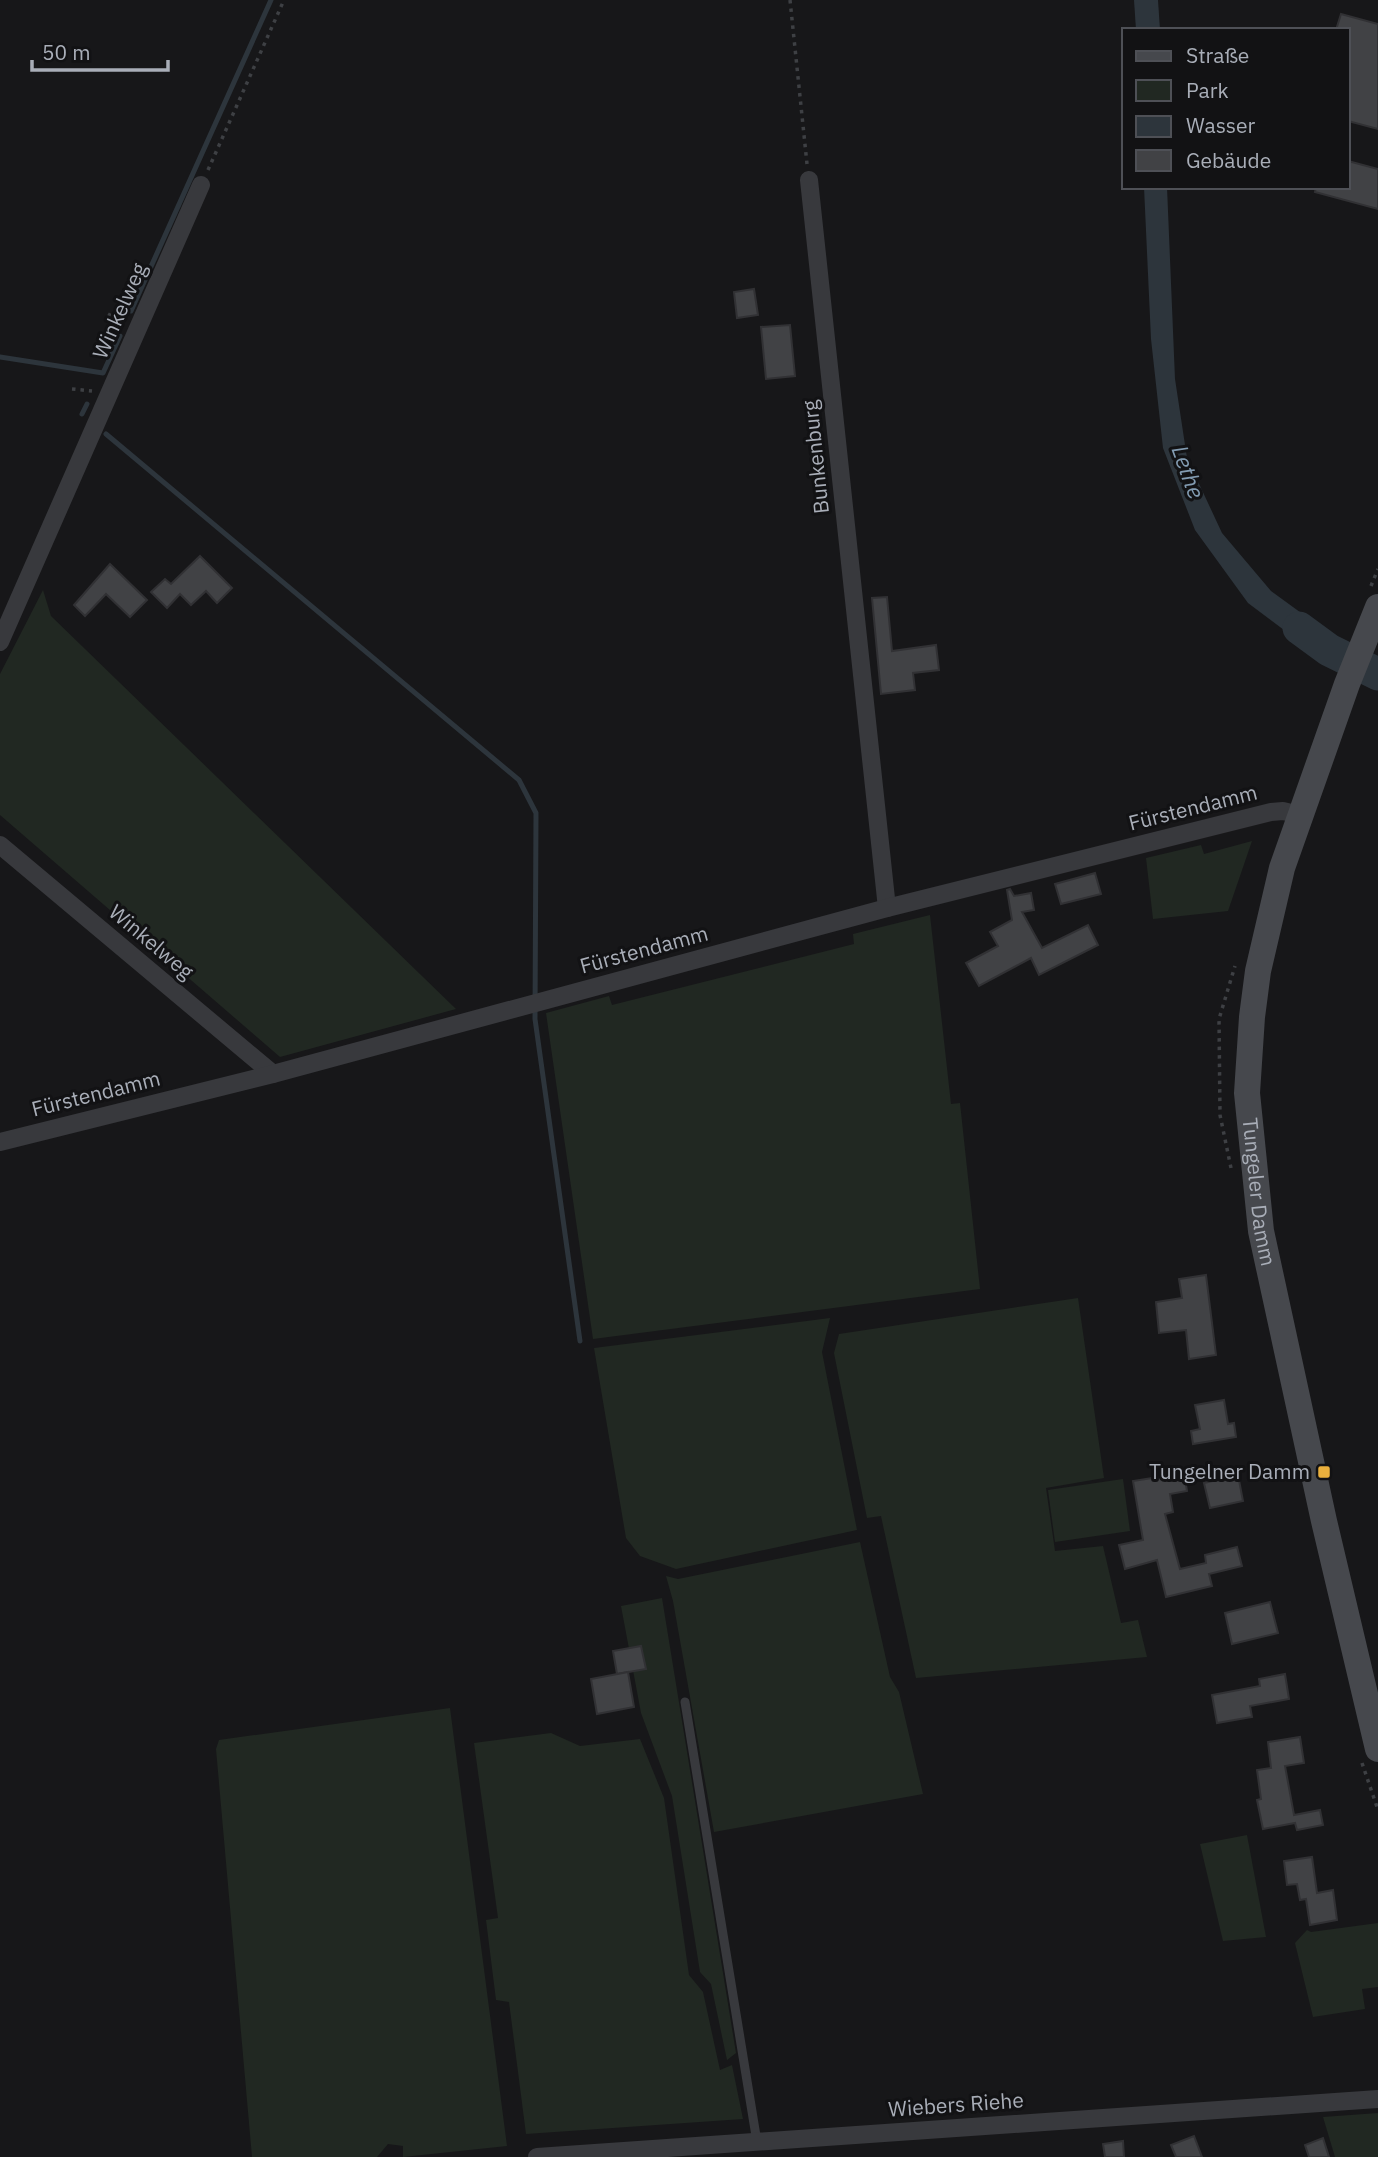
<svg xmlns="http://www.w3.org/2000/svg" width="1378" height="2157" font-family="'IBM Plex Sans',sans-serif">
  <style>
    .green { fill: #212822 }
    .water { fill: #2d353c }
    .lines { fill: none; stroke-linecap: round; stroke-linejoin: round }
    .stream { stroke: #2d353c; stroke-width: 5 }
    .river { stroke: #2d353c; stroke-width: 33 }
    .building { fill: #414245; stroke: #313134; stroke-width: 2 }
    .path { stroke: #3e4044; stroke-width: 3.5; stroke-dasharray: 3.5 5; stroke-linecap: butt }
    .lane { stroke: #38393d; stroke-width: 9 }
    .street { stroke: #38393d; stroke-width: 18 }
    .secondary { stroke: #46484d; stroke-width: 26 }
    .poi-dot { fill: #eab03d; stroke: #121214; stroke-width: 2.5 }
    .labels { text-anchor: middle; stroke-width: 6; stroke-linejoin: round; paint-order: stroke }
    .street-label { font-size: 21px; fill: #a9aeb8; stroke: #121214 }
    .poi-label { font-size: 21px; fill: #a9aeb8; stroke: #121214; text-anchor: end }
    .water-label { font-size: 23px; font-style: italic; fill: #829bb1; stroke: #121214 }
  </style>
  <rect width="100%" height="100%" fill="#171719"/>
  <g class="green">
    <polygon points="43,590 51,616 456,1009 280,1057 0,815 0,674"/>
    <polygon points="1252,841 1228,911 1153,919 1146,858 1201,845 1204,854"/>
    <polygon points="930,915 951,1104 960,1103 980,1289 593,1339 546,1013 609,996 612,1005 854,944 853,934"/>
    <polygon points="1078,1298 1104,1478 1046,1488 1055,1551 1103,1546 1121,1623 1138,1620 1147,1657 916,1678 881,1516 867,1518 834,1353 839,1334"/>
    <polygon points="830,1318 822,1352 857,1530 676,1569 640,1556 626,1538 594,1348"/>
    <polygon points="1123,1479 1130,1531 1055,1542 1048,1490"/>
    <polygon points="860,1542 890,1677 899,1692 923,1794 714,1832 673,1601 666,1576 678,1579"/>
    <polygon points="662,1598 736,2053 727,2060 711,1984 700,1972 672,1796 641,1713 621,1606"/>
    <polygon points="450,1708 507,2146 403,2157 403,2146 388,2144 377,2157 252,2157 216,1749 219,1740"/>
    <polygon points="551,1733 580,1746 640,1739 664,1798 689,1975 703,1992 720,2070 732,2065 743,2119 526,2134 509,2002 496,2000 486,1920 498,1918 474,1743"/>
    <polygon points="1247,1835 1266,1937 1223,1941 1200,1844"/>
    <polygon points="1378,1923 1378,1987 1362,1989 1365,2009 1313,2017 1295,1943 1307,1930 1311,1932"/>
    <polygon points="1378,2113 1378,2157 1335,2157 1323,2117"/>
  </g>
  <g class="water">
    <polygon points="1134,0 1158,0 1160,30 1136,30"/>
    <polygon points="1144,187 1167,187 1175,379 1187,458 1222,533 1271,591 1341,642 1332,666 1248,603 1195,530 1163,448 1151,339"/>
  </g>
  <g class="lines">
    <g class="stream">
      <polyline points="131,311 271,0"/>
      <polyline points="0,357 103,373 120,336"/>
      <polyline points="82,414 87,404"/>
      <polyline points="106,434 519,780 536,813 535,1019 580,1341"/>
    </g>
    <polyline class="river" points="1299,628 1329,650 1378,674"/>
  </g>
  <g class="building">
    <polygon points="1341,14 1378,24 1378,129 1348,121 1348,30 1336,30"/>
    <polygon points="1348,161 1378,169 1378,209 1315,192 1316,187 1348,187"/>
    <polygon points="754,289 758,315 737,318 734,292"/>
    <polygon points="790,325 795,376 766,379 761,327"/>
    <polygon points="200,556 232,588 217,603 206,591 191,605 180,594 167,608 151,592 165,579 171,584"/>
    <polygon points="110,564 147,600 130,617 106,594 85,616 74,605"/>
    <polygon points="887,597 892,651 936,645 939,670 913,673 915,690 881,694 872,598"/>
    <polygon points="1095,873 1101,894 1061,904 1055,884"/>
    <polygon points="1010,889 1014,896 1031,893 1034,910 1022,912 1042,948 1088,925 1098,945 1039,975 1031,958 979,986 966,963 998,946 990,932 1012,920 1007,890"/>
    <polygon points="1206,1275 1216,1355 1189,1359 1186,1330 1159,1333 1156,1302 1182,1298 1179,1279"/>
    <polygon points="1224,1400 1228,1424 1234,1423 1236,1437 1193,1444 1191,1431 1200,1429 1195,1405"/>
    <polygon points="1184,1473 1187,1491 1170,1494 1173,1512 1165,1514 1180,1569 1206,1563 1205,1555 1237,1547 1242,1566 1209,1574 1212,1586 1166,1597 1157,1560 1125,1569 1119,1545 1143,1540 1133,1481"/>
    <polygon points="1238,1475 1243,1501 1210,1508 1204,1483"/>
    <polygon points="1270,1602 1278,1633 1232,1644 1225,1613"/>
    <polygon points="641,1646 646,1669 617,1674 613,1651"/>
    <polygon points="628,1672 634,1707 597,1714 591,1679"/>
    <polygon points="1285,1674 1289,1699 1250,1706 1252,1717 1217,1723 1212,1695 1260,1686 1259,1679"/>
    <polygon points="1300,1737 1304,1763 1285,1766 1294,1815 1320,1810 1323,1825 1297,1830 1295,1823 1263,1829 1257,1800 1261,1799 1257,1770 1271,1768 1268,1742"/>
    <polygon points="1312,1857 1317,1893 1333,1890 1337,1920 1310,1925 1306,1899 1300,1900 1297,1884 1287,1885 1284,1861"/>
    <polygon points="1194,2136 1202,2157 1176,2157 1171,2145"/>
    <polygon points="1323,2138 1329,2157 1309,2157 1305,2145"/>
    <polygon points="1123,2141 1124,2157 1105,2157 1103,2144"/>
  </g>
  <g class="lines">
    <g class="path">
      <polyline points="790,0 807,164"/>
      <polyline points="208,170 284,0"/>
      <polyline points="108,314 122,322"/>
      <polyline points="72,389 92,391"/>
      <polyline points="1371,586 1378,569"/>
      <polyline points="1231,1168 1220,1115 1219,1019 1235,966"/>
      <polyline points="1362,1763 1378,1810"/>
    </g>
    <polyline class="lane" points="685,1702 757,2142"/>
    <g class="street">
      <polyline points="809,180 887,908"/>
      <polyline points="0,642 201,185"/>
      <polyline points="0,845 273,1074"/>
      <polyline points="0,1142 273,1074 887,908 1271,812 1283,811 1300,815"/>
      <polyline points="537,2157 1378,2099"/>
    </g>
    <path class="secondary" id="s1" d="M 1378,607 L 1347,684 L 1282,868 L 1258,971 L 1252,1017 L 1247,1093 L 1261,1231 L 1324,1521 L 1378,1749"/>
  </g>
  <rect class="poi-dot" x="1317" y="1465" width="14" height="14" rx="3.5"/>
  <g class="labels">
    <g class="street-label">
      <text transform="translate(120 311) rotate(-66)" y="7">Winkelweg</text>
      <text transform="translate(816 457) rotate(-96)" y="7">Bunkenburg</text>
      <text transform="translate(1193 808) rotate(-14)" y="7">Fürstendamm</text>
      <text transform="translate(151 942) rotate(40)" y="7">Winkelweg</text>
      <text transform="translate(644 950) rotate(-15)" y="7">Fürstendamm</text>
      <text transform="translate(96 1094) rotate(-14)" y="7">Fürstendamm</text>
      <text dy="7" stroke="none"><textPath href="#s1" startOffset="606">Tungeler Damm</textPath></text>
      <text transform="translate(956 2105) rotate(-4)" y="7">Wiebers Riehe</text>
    </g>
    <g class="poi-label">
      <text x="1310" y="1479">Tungelner Damm</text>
    </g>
    <g class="water-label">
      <text transform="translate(1188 472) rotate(70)" y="8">Lethe</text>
    </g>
  </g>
  <rect x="1122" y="28" width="228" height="161" fill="#121214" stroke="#4e5056" stroke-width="2"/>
  <rect x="1136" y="51" width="35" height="10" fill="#46484d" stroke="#4e5056" stroke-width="2"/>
  <text x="1186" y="63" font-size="21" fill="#a9aeb8">Straße</text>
  <rect x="1136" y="80" width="35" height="21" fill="#212822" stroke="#4e5056" stroke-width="2"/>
  <text x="1186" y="98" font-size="21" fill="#a9aeb8">Park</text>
  <rect x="1136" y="116" width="35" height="21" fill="#2d353c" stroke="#4e5056" stroke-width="2"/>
  <text x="1186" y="133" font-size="21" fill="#a9aeb8">Wasser</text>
  <rect x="1136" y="150" width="35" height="21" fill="#414245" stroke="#4e5056" stroke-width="2"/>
  <text x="1186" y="168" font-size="21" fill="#a9aeb8">Gebäude</text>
  <path d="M32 60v10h136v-10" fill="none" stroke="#a9aeb8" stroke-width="3.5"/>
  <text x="42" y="60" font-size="21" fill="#a9aeb8" stroke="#121214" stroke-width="5" paint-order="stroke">50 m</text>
</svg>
